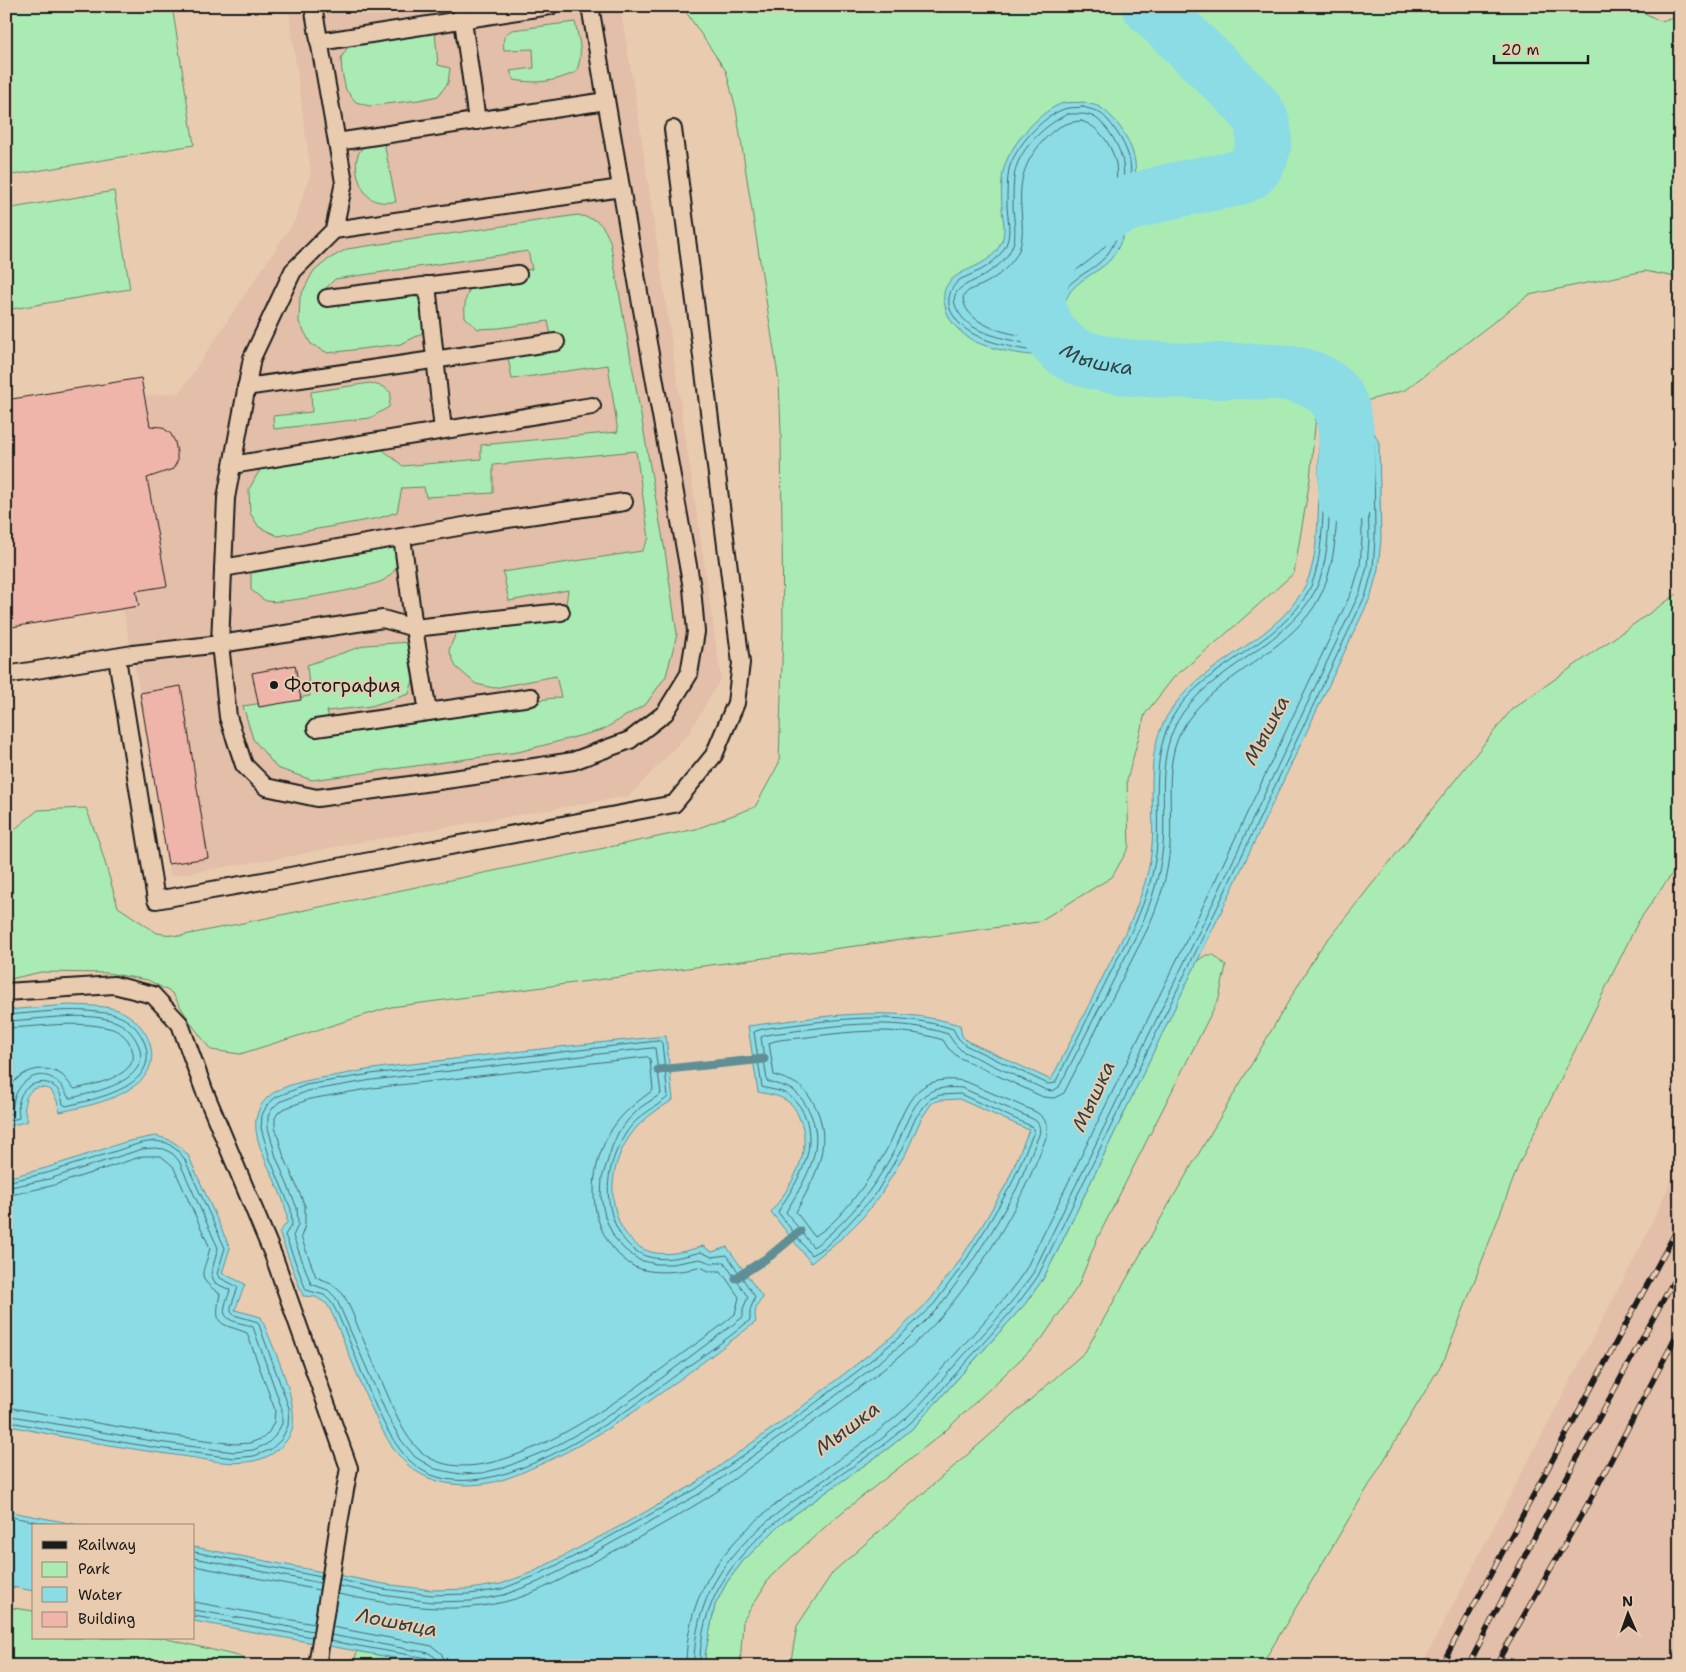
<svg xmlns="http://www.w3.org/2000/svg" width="1686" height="1672" font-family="'Shantell Sans',sans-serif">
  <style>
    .built { fill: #e3bea8 }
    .green { fill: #aaebb3; stroke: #638468 }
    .water { fill: #8bdce5; stroke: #5f8f95 }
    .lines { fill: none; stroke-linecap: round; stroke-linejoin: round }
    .shore { stroke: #48696c; stroke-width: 1 }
    .stream { stroke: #5f8f95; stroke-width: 9 }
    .river { stroke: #8bdce5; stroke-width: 56 }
    .building { fill: #efb4aa; stroke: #1c1c1c }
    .lane-casing { stroke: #1c1c1c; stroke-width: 20 }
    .lane { stroke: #e9ccb0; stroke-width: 16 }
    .rail-casing { stroke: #1c1c1c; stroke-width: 5.5 }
    .rail { stroke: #e9ccb0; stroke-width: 4; stroke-dasharray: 11; stroke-linecap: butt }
    .poi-dot { fill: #1c1c1c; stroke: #e9ccb0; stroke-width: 2 }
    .labels { text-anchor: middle; stroke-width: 4; stroke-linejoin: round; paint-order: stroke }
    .poi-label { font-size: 19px; fill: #1c1c1c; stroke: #e9ccb0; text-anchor: start }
    .water-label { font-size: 20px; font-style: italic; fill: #324244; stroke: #e9ccb0 }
  </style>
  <rect width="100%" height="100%" fill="#e9ccb0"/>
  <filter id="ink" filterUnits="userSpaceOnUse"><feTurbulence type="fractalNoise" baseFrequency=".02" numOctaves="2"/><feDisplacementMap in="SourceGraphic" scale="10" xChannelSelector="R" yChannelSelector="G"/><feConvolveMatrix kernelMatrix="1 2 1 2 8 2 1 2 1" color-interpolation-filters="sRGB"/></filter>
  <g filter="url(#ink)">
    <g class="built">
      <polygon points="288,6 620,6 635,94 721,678 690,732 629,796 354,843 292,856 170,876 168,864 208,857 181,686 140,693 123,609 138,606 136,591 167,586 146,475 173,469 177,462 177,453 175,442 171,434 162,427 150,426 145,396 180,392 295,220 311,172"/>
      <polygon points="1680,1162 1680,1666 1421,1666 1642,1244"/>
    </g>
    <g class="green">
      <polygon points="6,6 172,6 194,145 6,176"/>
      <path d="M 338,6 L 399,6 C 382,9 353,19 338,6 Z"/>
      <polygon points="682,6 1631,6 1660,21 1680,17 1680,278 1645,271 1529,295 1405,390 1316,415 1310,479 1294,573 1220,639 1174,677 1145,714 1127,780 1129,847 1112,877 1038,922 391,1007 240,1054 211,1050 190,1022 172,993 148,980 107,973 41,972 6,980 6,833 15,829 38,810 86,808 99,842 118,907 157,933 180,936 696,829 755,807 779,763 783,628 781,431 779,382 736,109 726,71"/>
      <path d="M 575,22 C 579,41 584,54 576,72 C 554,82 538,84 514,80 L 510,71 L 534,68 L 533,49 L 504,50 C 503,40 502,36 512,30 Z"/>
      <polygon points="435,32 438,65 450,68 448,83 438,96 419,100 369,106 356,102 346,90 342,72 341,58 349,45"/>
      <path d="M 383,138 L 396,202 C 390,202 381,203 376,201 C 360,196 351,164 360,151 C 365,143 375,140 383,138 Z"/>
      <polygon points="114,191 130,289 6,310 6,209"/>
      <path d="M 578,215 C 600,221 601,221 610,241 L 665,551 L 677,634 L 666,676 L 646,704 L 602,730 L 518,752 L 312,780 L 277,768 L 253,739 L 243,706 L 310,696 L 307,665 L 366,645 L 410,642 L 416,670 L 409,694 L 371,706 L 327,711 L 332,730 L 561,697 L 556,676 L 494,688 L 476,684 L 456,667 L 449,650 L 458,628 L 549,615 L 566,605 L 568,590 L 509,601 L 503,572 L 642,551 L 649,538 L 636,451 L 493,465 L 493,493 L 426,497 L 424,487 L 402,488 L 397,512 L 379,518 L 278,536 L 259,527 L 250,513 L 249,489 L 261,468 L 378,446 L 403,466 L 481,459 L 481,445 L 618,432 L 608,365 L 512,379 L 506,346 L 552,340 L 548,321 L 499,328 L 478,329 L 465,317 C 461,271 497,275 532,269 L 528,251 L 335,279 L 327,287 L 325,293 L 406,292 L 418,298 L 428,316 L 421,334 L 401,344 L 328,353 L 311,344 L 299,322 L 300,297 L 313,272 L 329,259 L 347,249 Z"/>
      <polygon points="370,383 384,387 391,393 389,407 370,418 274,429 273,416 312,412 311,392"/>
      <path d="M 397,547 C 400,564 398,569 384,580 C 374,587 279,605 267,601 C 262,600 256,593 251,590 L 251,573 Z"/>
      <polygon points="1680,592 1680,862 1638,922 1519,1164 1445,1358 1261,1666 790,1666 797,1626 833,1572 1085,1352 1169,1204 1317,953 1512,709"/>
      <polygon points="1206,955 1214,955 1226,966 1219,998 1097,1239 1078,1286 1041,1340 943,1433 836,1517 770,1577 743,1621 740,1666 705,1666 705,1655 715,1605 727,1582 743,1561 781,1524 890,1447 914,1427 1025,1304 1043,1279 1057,1252 1197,961"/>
      <polygon points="6,1607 34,1611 34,1638 163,1638 242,1657 248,1666 6,1666"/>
      <polygon points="357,1651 438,1666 353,1666"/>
    </g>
    <g class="water">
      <path d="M 1083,102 C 1089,104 1097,105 1101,108 C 1118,119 1132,143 1135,162 C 1138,190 1128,238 1110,260 C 1097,274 1076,279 1067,297 C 1059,314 1066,324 1070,341 L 1064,353 C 1046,361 989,350 972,340 C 959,332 948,321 945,306 C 943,299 943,290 948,284 C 959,267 989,269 1001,243 C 1007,232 1002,218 1002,206 C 1001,194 1001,180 1004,168 C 1010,145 1041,109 1064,103 C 1070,102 1077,103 1083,102 Z"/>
      <path d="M 1346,420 C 1366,422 1371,424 1379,443 L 1381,539 L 1378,569 L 1371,596 L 1223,908 L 1057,1252 L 1043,1279 L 1025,1304 L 914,1427 L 890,1447 L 781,1524 L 743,1561 L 727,1582 L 715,1605 L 705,1655 L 705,1666 L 438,1666 L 194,1621 L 194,1547 L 384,1584 L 432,1590 L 470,1589 L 501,1584 L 533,1572 L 624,1524 L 693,1485 L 798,1410 L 895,1334 L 930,1300 L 958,1263 L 982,1226 L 1007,1183 L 1029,1130 L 959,1099 L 941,1100 L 932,1103 L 921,1119 L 907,1151 L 879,1197 L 863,1217 L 844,1236 L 811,1263 L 771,1212 C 790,1188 814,1151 800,1120 C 797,1112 794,1105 787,1101 C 779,1095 767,1094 758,1092 L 748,1026 C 819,1017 890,1004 960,1025 L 962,1036 L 967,1041 L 1051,1080 L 1131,921 C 1141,896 1150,872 1152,845 C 1155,807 1146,765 1161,728 C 1189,662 1274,648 1305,586 C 1322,553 1318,484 1319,447 C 1324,429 1328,425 1346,420 Z"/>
      <path d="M 68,1005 C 84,1006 103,1005 118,1010 C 147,1021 166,1060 138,1083 C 116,1101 87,1106 60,1112 L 57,1101 L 51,1090 C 28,1080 19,1103 28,1121 L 6,1127 L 6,1010 Z"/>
      <path d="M 666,1036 L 673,1100 C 660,1108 647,1116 637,1127 C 613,1154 606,1192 620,1224 C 625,1234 633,1244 643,1249 C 661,1258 685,1252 703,1246 L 712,1252 L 727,1247 L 763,1298 C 755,1306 754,1312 756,1322 C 685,1375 615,1433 532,1468 C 517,1475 500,1482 482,1484 C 457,1487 428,1483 408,1465 C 379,1440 357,1371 341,1335 C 337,1325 333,1314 327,1304 L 316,1297 L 303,1296 L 279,1232 L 287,1223 C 290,1193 245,1143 258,1112 C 263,1098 274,1091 288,1086 C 304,1080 322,1078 339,1075 C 369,1069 399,1065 429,1062 C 508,1052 587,1044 666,1036 Z"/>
      <path d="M 155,1136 C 171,1139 177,1143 188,1155 L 230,1248 L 222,1273 L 245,1284 L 235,1310 L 261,1317 C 272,1345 297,1397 293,1425 C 290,1444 271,1458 253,1461 C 230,1466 205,1459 182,1456 C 123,1448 64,1438 6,1425 L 6,1178 L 46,1168 L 125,1142 Z"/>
      <polygon points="6,1511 85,1526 34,1526 34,1591 6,1586"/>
    </g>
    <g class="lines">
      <g class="shore">
        <path d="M 1083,107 C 1088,109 1093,109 1098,112 C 1104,115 1110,122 1114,128 C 1121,138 1128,150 1130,162 C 1134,187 1122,236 1106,256 C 1094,271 1073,276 1063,293 C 1054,311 1060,323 1065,341 L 1061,349 C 1045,356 1010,347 993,342 C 977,337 962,330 953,315 C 945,303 949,287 961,279 C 967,276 973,274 979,271 C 989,266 1001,256 1006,245 C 1012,232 1007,217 1007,204 C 1007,193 1007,180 1009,169 C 1015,147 1042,117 1064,109 C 1070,107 1077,108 1083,107 Z"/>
        <path d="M 1068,114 C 1077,114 1086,113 1094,117 C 1107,124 1122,150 1123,164 C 1125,177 1122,190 1120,202 C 1118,214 1116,229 1110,239 C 1096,262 1071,268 1058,289 C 1047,308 1053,321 1058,340 L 1056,344 C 1039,348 1007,340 989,334 C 977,330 966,324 959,313 C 944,289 968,285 983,276 C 994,269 1007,260 1012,247 C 1018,234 1013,219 1013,206 C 1013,195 1013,182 1015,171 C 1021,147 1046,124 1068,114 Z"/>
        <path d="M 1081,121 C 1099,126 1112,145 1116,164 C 1118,176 1115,190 1113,202 C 1111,213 1109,226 1103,235 C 1094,252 1077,258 1063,271 C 1046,287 1040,312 1048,334 L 1047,337 C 1022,338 966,329 963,298 C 966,289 976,288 984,284 C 998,277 1013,264 1019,250 C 1024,237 1022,222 1021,208 C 1019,180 1024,163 1042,142 C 1053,129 1064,122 1081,121 Z"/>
        <path d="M 6,1015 C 37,1013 67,1008 97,1012 C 103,1013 111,1013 116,1015 C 130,1020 140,1030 145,1044 C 160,1087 95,1099 66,1106 L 63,1104 C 62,1098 60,1091 55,1087 C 43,1077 24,1085 20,1098 C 17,1105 19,1111 19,1118 L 6,1121"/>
        <path d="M 6,1021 C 38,1020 83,1011 114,1021 C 125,1025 133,1033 138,1044 C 154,1081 95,1092 71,1098 L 68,1097 C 52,1060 13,1074 12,1113 L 6,1115"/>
        <path d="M 6,1028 C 41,1027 75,1020 109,1028 C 118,1030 126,1036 130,1044 C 132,1049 135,1056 132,1062 C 124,1079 91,1085 75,1089 C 70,1086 67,1079 62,1075 C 41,1061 14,1073 6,1095"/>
        <path d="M 660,1041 L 662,1043 L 668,1097 C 651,1111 635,1116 623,1138 C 607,1166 603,1196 616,1226 C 621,1237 629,1248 641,1254 C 659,1263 682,1257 701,1252 L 712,1257 L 727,1255 L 755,1297 L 750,1310 L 750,1320 C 729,1338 705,1354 683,1370 C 627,1411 477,1526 410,1461 C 381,1433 362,1370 346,1333 C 341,1322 337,1311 331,1302 L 324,1295 L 306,1290 L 285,1235 L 292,1224 L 291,1209 L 270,1159 L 261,1128 L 262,1115 L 267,1105 L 276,1097 L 306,1085 L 371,1074 Z"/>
        <polygon points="655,1048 661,1094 641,1107 628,1120 618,1133 612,1147 602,1178 601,1197 605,1217 614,1237 624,1249 639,1260 656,1264 672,1264 700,1259 711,1263 724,1262 748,1297 743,1309 743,1317 639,1395 595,1424 550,1449 506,1467 482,1473 460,1474 435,1469 415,1457 401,1440 388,1417 336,1298 328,1290 311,1284 293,1236 298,1225 297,1208 276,1157 268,1128 268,1116 272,1109 279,1102 308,1091 372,1080"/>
        <path d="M 648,1057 L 650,1059 L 653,1090 C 637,1102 623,1112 612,1129 C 590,1164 586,1213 612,1247 C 618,1255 626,1262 635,1267 C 652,1274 670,1272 688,1270 C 691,1269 695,1267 699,1267 C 702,1267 706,1270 709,1271 C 713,1271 717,1271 721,1271 L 739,1297 L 735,1314 C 717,1330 695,1344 675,1359 C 625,1396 479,1507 419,1450 C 405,1436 396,1417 389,1398 C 379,1376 370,1354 360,1332 C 355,1319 350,1306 343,1294 L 331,1283 L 316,1277 L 301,1237 L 305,1225 L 305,1206 L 283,1154 L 275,1127 L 275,1118 L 278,1113 L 283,1109 L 310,1099 L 373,1088 Z"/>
        <polyline points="6,1182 47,1173 141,1143 155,1141 167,1143 177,1150 184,1158 225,1248 217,1274 220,1278 238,1287 231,1307 231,1312 234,1315 258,1322 289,1408 288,1426 281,1440 270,1450 254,1456 234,1458 157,1448 62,1432 6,1421"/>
        <path d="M 6,1188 L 49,1179 L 142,1149 L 155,1148 L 164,1149 L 173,1154 L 179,1161 L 218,1248 L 211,1274 L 215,1283 L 230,1290 C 229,1295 226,1300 225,1306 C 220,1323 243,1322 253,1327 L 282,1409 L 282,1424 L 275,1436 L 267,1444 L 253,1450 L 234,1452 L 158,1442 L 6,1415"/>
        <path d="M 6,1196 L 51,1186 L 143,1156 L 161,1156 L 173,1166 L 210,1248 C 204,1274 194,1276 220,1294 C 213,1329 221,1322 247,1333 L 275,1410 L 274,1422 L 269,1432 L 263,1438 L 250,1443 L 235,1444 L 160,1434 L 6,1407"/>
        <polyline points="6,1516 59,1526"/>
        <polyline points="194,1552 321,1577"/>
        <polyline points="194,1558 320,1583"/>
        <polyline points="194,1566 319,1590"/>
        <path d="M 340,1580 L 383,1589 L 432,1595 L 470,1594 L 502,1589 L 535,1576 L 573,1557 L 696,1489 L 801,1414 L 859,1370 L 898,1338 L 934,1304 L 962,1266 L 986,1228 L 1011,1185 L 1034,1132 L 1033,1127 L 960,1094 L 940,1095 L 930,1099 L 916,1117 L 902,1149 L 875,1195 L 841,1232 L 825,1247 L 811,1255 L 778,1212 C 794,1185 814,1160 808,1127 C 806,1115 800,1104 791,1097 C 783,1090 771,1090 762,1087 L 754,1032 C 764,1027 780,1027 792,1025 C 846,1018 901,1012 953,1029 L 958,1038 L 965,1045 L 1048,1084 L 1055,1083 L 1135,924 C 1146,898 1155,872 1157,844 C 1159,807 1153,767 1166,731 C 1189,666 1283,649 1311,586 C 1326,550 1323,488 1324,448 C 1325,444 1326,439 1327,436 C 1334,424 1361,421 1369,433 C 1371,436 1373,441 1374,444 L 1375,539 L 1373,568 L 1366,594 L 1218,906 L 1038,1276 C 1015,1310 987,1338 960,1369 C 943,1387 928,1408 909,1424 C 829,1494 698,1540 700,1666"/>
        <path d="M 339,1586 L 382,1595 L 432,1602 L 471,1601 L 504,1595 L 538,1582 L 576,1563 L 699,1494 L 805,1419 L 863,1375 L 903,1343 L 938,1308 L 967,1269 L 992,1231 L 1017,1188 L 1039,1135 C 1041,1128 1039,1122 1033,1119 L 962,1088 C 950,1087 935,1087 925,1095 C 910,1107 905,1128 897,1145 C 881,1178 858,1209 831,1233 C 825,1238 819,1244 813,1247 L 786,1212 C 803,1183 826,1150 811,1115 C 807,1106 801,1096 793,1090 C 785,1086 775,1084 767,1081 L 761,1037 C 770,1033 784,1033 795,1031 C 845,1024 899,1018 948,1034 L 954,1043 L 962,1051 L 1046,1090 L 1053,1091 L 1059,1087 L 1141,926 C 1152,900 1160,875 1163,846 C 1166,809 1158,769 1172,733 C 1194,673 1284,651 1315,591 C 1334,554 1328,489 1330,448 C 1336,428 1360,424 1367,445 L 1369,539 L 1367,567 L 1360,592 L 1213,903 L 1033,1273 C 1010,1307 982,1335 955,1365 C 939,1383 924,1402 906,1418 C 824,1495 693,1531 694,1666"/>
        <path d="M 338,1594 C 394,1605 447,1615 504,1602 C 539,1594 572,1573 603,1557 C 636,1539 670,1521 702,1501 C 719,1491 734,1479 750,1467 C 781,1445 812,1423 842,1401 C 876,1375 918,1345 945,1312 C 988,1260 1024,1198 1047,1135 C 1049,1125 1045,1118 1036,1112 C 1020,1105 1004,1098 987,1091 C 980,1088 971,1083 963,1081 C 949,1078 930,1080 919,1090 C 904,1104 899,1125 890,1143 C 877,1169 840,1224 814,1236 L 796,1212 C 813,1180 833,1148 817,1110 C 813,1101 807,1092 799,1086 C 792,1080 781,1078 774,1075 L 769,1043 C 778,1039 790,1039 800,1038 C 846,1032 898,1025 943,1040 L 948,1048 L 958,1057 L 1043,1097 L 1054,1098 L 1064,1093 L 1147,930 C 1159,903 1168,876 1170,846 C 1173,811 1164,766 1180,734 C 1194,704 1220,687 1246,668 C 1268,652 1292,636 1309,614 C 1343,570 1336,503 1338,450 C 1341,440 1346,439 1356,440 L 1360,447 L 1362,538 L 1360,566 L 1353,589 L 1206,900 L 1026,1269 C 1004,1302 977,1329 951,1359 C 934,1377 918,1398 899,1414 C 813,1489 686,1530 686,1666"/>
        <polyline points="194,1602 314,1624"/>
        <polyline points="194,1610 313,1631"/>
        <polyline points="194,1616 312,1637"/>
        <polyline points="332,1627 432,1646 442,1654 445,1666"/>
        <polyline points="331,1635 429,1653 436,1658 438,1666"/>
        <polyline points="330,1641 427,1658 431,1661 432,1666"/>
      </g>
      <g class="stream">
        <polyline points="658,1070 764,1059"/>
        <polyline points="736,1278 770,1256 800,1231"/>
      </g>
      <path class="river" id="s1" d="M 1150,6 L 1241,94 C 1249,102 1258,111 1262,123 C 1267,142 1262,166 1244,175 C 1230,182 1215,182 1201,185 C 1147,195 1079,212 1048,262 C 1039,279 1035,298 1041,316 C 1048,336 1065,354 1085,359 C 1130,372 1190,371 1237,371 C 1269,372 1317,368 1337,399 C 1351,421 1346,470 1346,497"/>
    </g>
    <g class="building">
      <polygon points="141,378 150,426 162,427 171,434 175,442 177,453 177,462 173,469 147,478 167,586 136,591 139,606 6,628 6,400"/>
      <polygon points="295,665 301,700 259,707 252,673"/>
      <polygon points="181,686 208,858 168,864 140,693"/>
    </g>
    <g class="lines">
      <defs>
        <g id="lane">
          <polyline points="313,6 344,182 334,230 293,271 252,358 226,498 220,644 228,717 244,765 266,787 317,798 474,776 573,761 630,740 665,713 689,674 696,632 692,588 641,304 590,6"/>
          <polyline points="461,6 477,121"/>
          <polyline points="319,42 550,6"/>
          <polyline points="337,142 606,101"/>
          <polyline points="334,230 621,188"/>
          <polyline points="427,285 443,430"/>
          <polyline points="327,298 518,274"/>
          <polyline points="246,387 556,342"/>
          <polyline points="232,465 592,406"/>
          <polyline points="223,568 481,523 624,502"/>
          <polyline points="117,658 156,900 285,877 674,804 714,755 736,703 741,663 673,129"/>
          <polyline points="6,675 133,654 220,644 383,619 414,628 561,612"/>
          <polyline points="428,712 531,697"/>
          <polyline points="316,728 428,712 414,628 402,537"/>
          <polyline points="6,992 114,985 153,995 180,1024 204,1090 274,1257 349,1468 339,1523 317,1666"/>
        </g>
      </defs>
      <use href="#lane" class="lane-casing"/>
      <use href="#lane" class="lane"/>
      <defs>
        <g id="rail">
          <polyline points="1441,1666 1680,1224"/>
          <polyline points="1468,1666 1537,1532 1680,1269"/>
          <polyline points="1495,1666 1590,1500 1680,1329"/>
        </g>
      </defs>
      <use href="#rail" class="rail-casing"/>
      <use href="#rail" class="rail"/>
    </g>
  </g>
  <circle class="poi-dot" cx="274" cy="685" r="5"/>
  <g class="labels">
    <g class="poi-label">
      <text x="284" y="692">Фотография</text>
    </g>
    <g class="water-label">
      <text dy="7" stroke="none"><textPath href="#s1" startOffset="574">Мышка</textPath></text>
      <text transform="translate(1266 730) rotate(-62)" y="7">Мышка</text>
      <text transform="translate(1093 1096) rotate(-65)" y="7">Мышка</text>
      <text transform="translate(847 1428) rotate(-37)" y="7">Мышка</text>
      <text transform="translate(397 1622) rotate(11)" y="7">Лошыца</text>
    </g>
  </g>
  <rect width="1686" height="1672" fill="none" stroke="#e9ccb0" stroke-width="25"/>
  <rect x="12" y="12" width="1661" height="1647" fill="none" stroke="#1c1c1c" stroke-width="2" filter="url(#ink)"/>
  <rect x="32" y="1524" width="162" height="115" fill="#e9ccb0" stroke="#978675"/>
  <rect x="42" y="1541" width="25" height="8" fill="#1c1c1c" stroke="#978675"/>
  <text x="78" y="1550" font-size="15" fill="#1c1c1c">Railway</text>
  <rect x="42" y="1562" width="25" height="15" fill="#aaebb3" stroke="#978675"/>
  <text x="78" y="1574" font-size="15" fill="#1c1c1c">Park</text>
  <rect x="42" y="1587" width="25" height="15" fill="#8bdce5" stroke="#978675"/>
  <text x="78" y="1600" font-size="15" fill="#1c1c1c">Water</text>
  <rect x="42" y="1612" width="25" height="15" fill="#efb4aa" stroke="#978675"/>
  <text x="78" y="1624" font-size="15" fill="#1c1c1c">Building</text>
  <g transform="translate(1628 1614) rotate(358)" stroke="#e9ccb0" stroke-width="4" paint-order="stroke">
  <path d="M0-4L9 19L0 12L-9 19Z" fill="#1c1c1c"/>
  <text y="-8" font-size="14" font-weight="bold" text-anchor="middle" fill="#1c1c1c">N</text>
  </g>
  <path d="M1494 55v8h94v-8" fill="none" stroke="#1c1c1c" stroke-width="2.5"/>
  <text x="1501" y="55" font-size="15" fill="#1c1c1c" stroke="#e9ccb0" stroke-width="4" paint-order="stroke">20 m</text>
</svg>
